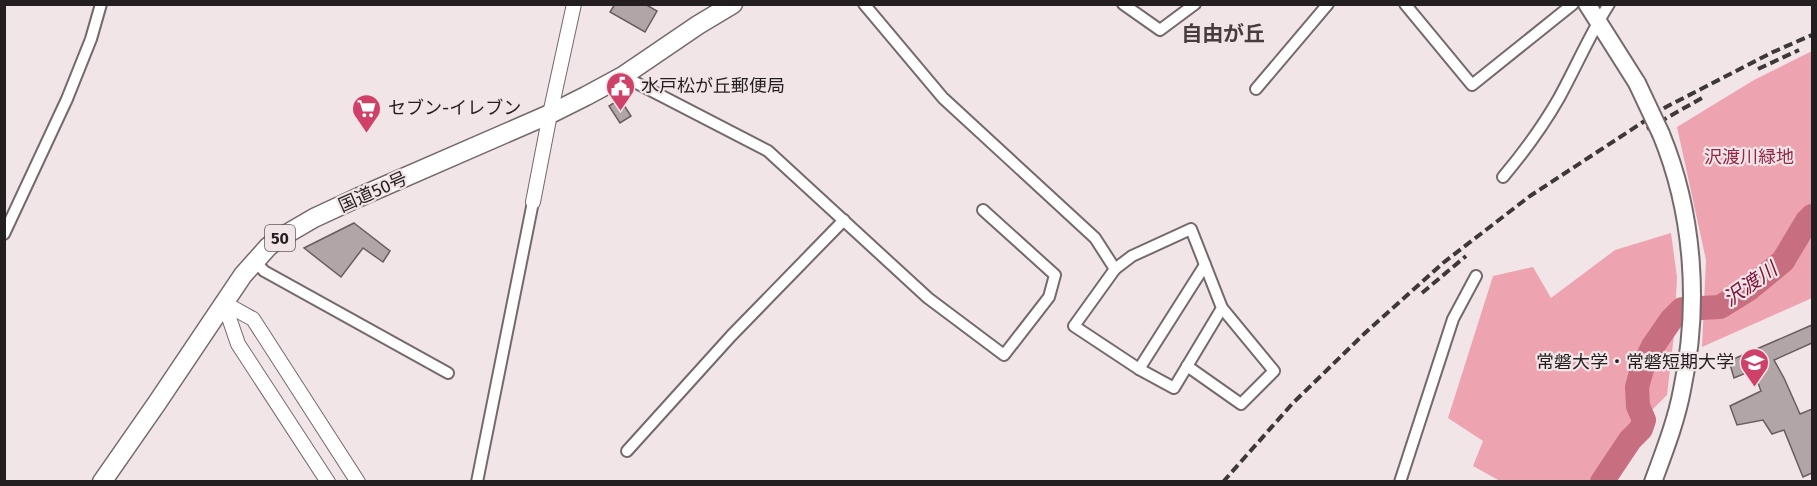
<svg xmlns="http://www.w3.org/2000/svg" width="1817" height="486" font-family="'Fira Sans','Noto Sans JP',sans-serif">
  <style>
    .green { fill: #eea3b1 }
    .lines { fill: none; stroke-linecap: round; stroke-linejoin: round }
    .river { stroke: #c76e80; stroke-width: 24 }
    .building { fill: #b1a5a7; stroke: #695e5f; stroke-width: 1.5 }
    .minor-casing { stroke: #74696b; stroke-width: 14 }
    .tertiary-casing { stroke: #74696b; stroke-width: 16 }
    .secondary-casing { stroke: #74696b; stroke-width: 20 }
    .trunk-casing { stroke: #74696b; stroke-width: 21 }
    .minor { stroke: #fff; stroke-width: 10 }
    .tertiary { stroke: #fff; stroke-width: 14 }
    .secondary { stroke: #fff; stroke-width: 16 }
    .trunk { stroke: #fff; stroke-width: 18 }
    .rail { stroke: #3d3839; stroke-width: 4; stroke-dasharray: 9 4.5; stroke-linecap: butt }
    .secondary-bridge-casing { stroke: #74696b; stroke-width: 20; stroke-linecap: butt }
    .secondary-bridge { stroke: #fff; stroke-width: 16 }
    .labels { text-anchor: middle; stroke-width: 4.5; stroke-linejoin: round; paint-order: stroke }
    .shield { fill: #f1e5e7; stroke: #615a5c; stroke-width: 1.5 }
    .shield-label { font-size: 16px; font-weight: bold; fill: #231f20 }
    .poi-label { font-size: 18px; fill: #231f20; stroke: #f1e5e7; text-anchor: start }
    .park-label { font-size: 18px; fill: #942848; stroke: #f1e5e7 }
    .street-label { font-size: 18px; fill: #231f20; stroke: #f1e5e7 }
    .water-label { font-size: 20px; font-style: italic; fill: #811239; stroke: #f1e5e7 }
    .quarter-label { font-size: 21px; font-weight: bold; fill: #473d3e; stroke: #f1e5e7 }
  </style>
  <rect width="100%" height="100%" fill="#f1e5e7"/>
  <g class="green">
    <polygon points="1812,51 1812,298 1702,347 1706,260 1677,127 1754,80"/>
    <polygon points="1671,233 1677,277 1674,335 1667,395 1614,448 1592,481 1500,481 1473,466 1483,441 1448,418 1493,276 1533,267 1551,298 1615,250"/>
  </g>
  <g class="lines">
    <polyline class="river" points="1602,482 1630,440 1641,429 1644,420 1638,406 1637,387 1642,369 1653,346 1671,320 1682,309 1720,307 1749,289 1783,261 1807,221 1812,216"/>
  </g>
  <g class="building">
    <polygon points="615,4 645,4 657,11 645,32 610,12"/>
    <polygon points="620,99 631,116 620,123 609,106"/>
    <polygon points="354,223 390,251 383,262 363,248 341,277 304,248"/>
    <polygon points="1812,325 1812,343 1774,360 1784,378 1800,414 1812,409 1812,473 1803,477 1784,430 1772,434 1763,420 1737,425 1730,406 1761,391 1753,370 1734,378 1729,361"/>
  </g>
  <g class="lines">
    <defs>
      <g id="minor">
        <polyline points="864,4 943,98 1095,238 1115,269"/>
        <polyline points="1123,4 1160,30 1195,4"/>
        <polyline points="1405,4 1472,85 1573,4"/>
        <polyline points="623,76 768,151 928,298 1004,355 1049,297 1055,275 983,210"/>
        <polyline points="1256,89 1328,4"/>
        <path d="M 1503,177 C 1524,152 1543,126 1559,98 C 1576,67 1590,34 1609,4"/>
        <polygon points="1191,229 1222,308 1174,388 1139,369 1074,326 1115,269 1132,256"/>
        <polyline points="4,234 67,99 91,39 101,4"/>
        <polyline points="255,261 264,271 448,373"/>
        <polyline points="1187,366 1241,404 1274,371 1222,308"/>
        <polyline points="1139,369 1205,265"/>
        <polyline points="627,451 731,336 844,220"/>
        <polyline points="477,482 533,202"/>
        <polyline points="1400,482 1453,319 1476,276"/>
      </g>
      <g id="tertiary">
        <polyline points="533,202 550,114 574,4"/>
        <polyline points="224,303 253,319 358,482"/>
        <polyline points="224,303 238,344 328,482"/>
      </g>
      <g id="secondary">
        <polyline points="1587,4 1637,83"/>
        <path d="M 1653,482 C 1664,452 1676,422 1682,390 C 1700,306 1694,214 1661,134"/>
      </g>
      <polyline id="trunk" points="102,482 157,403 243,275 268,247 278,239 314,218 357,198 550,114 586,96 623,76 698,25 733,4"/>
    </defs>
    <use href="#minor" class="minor-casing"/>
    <use href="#tertiary" class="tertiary-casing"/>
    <use href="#secondary" class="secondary-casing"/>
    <use href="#trunk" class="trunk-casing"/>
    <use href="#minor" class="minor"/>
    <use href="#tertiary" class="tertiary"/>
    <use href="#secondary" class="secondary"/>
    <use href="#trunk" class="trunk"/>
    <g class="rail">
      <polyline points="1758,69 1799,50"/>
      <polyline points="1647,129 1702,98"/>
      <polyline points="1422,293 1466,256"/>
      <polyline points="1223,482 1292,404 1365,333 1443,263 1530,196 1666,107 1773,52 1812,35"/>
    </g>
    <defs>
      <polyline id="secondary-bridge" points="1637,83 1661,134"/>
    </defs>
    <use href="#secondary-bridge" class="secondary-bridge-casing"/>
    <use href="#secondary-bridge" class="secondary-bridge"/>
  </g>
  <defs>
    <symbol id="civic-pin" viewBox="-11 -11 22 30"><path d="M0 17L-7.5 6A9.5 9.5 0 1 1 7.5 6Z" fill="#cf4169" stroke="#f1e5e7"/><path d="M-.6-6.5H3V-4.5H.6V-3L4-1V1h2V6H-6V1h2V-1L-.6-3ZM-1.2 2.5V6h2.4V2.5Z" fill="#fff"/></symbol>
    <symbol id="supermarket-pin" viewBox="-11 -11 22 30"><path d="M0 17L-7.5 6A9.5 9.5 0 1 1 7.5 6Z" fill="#cf4169" stroke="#f1e5e7"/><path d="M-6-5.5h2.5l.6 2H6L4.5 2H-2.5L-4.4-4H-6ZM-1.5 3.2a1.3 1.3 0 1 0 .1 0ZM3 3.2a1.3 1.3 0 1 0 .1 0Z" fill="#fff"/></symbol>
    <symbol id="university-pin" viewBox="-11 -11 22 30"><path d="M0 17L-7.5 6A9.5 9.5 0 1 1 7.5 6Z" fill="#cf4169" stroke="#f1e5e7"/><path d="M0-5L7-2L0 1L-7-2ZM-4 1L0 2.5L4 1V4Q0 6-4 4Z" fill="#fff"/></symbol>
  </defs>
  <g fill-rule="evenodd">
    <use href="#civic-pin" x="604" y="70" width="33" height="45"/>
    <use href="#supermarket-pin" x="350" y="92" width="33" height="45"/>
    <use href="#university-pin" x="1738" y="346" width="33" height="45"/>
  </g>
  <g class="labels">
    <rect class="shield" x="265" y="225" width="30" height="26" rx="4.5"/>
    <g class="shield-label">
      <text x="280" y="244">50</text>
    </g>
    <g class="poi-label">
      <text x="641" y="92">水戸松が丘郵便局</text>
      <text x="388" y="114">セブン-イレブン</text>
      <text x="1734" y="368" text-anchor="end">常磐大学・常磐短期大学</text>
    </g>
    <g class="park-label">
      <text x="1749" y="163">沢渡川緑地</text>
    </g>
    <g class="street-label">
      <text transform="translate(373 192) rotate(-24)" y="6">国道50号</text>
    </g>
    <g class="water-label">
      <text transform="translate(1750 284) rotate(-35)" y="7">沢渡川</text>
    </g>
    <g class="quarter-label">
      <text x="1223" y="41">自由が丘</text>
    </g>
  </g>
  <rect width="1817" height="486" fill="none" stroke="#231f20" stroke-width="12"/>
</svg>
